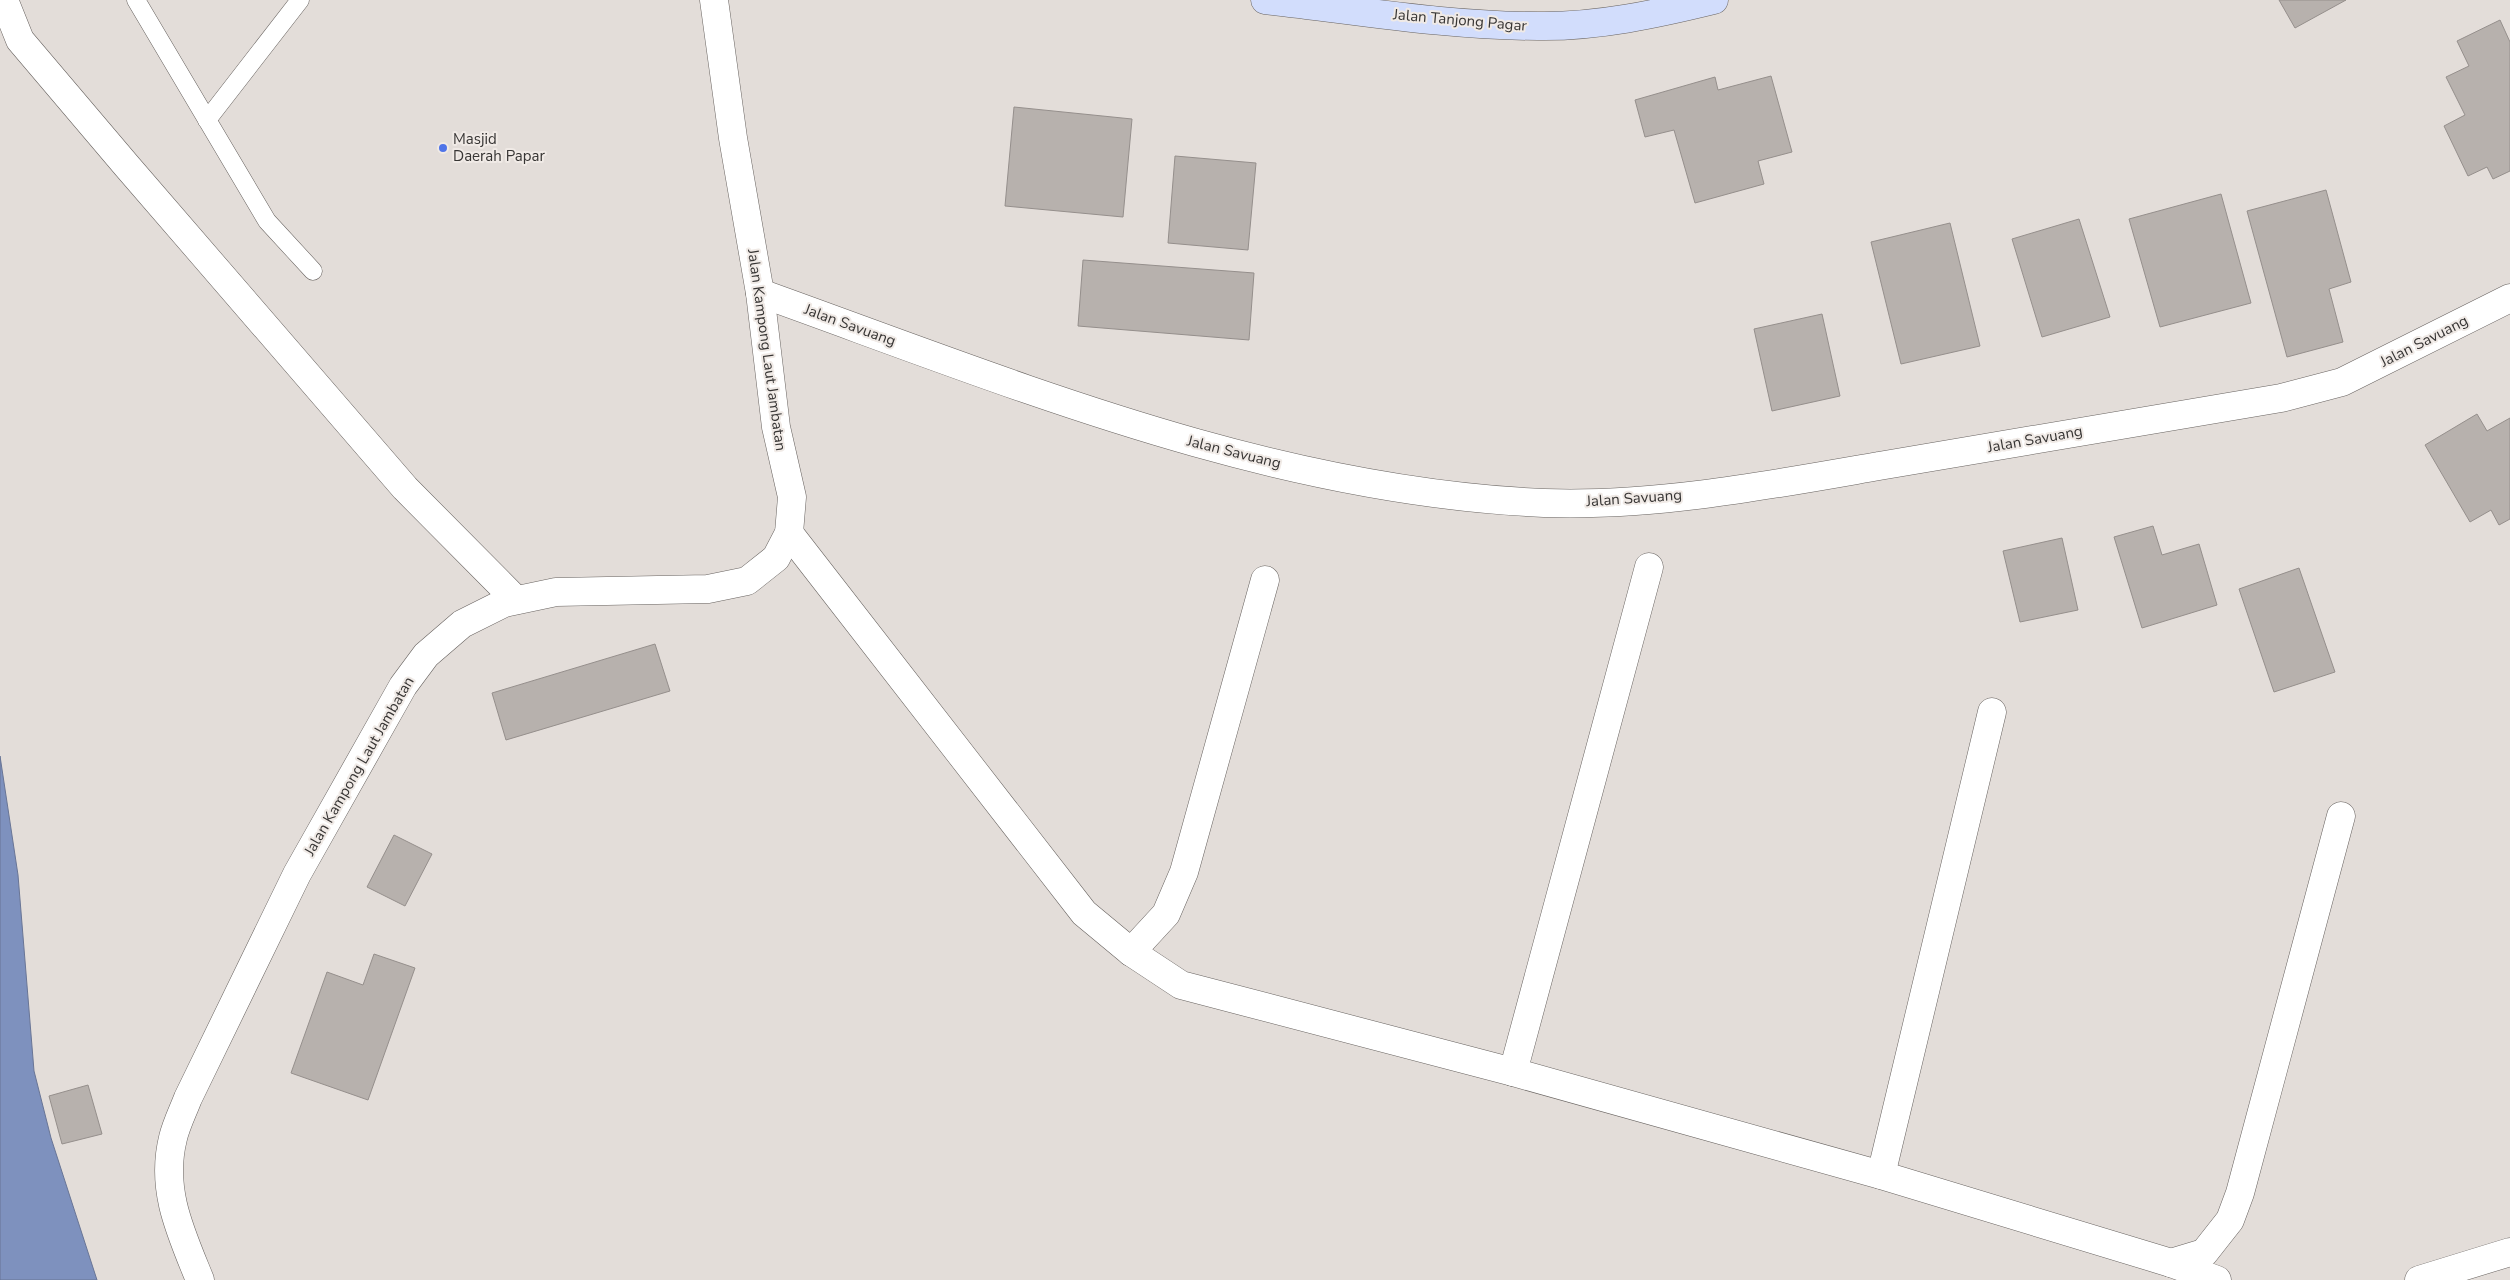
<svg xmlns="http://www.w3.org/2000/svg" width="2510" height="1280" font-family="'Nunito Sans',sans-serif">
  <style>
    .water { fill: #7e91be; stroke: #697595 }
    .building { fill: #b7b1ad; stroke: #958f8c }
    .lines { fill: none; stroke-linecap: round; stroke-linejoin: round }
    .lane-casing { stroke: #686360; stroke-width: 19 }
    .street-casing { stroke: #686360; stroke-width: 29 }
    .secondary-casing { stroke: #686360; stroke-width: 29 }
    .lane { stroke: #fff; stroke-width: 18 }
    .street { stroke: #fff; stroke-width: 28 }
    .secondary { stroke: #d2ddfc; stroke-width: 28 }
    .poi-dot { fill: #4f74e8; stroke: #f0eae6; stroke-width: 2 }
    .labels { text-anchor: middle; stroke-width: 4; stroke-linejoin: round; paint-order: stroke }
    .street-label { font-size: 15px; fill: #373534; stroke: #f0eae6 }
    .poi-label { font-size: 15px; fill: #373534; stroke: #f0eae6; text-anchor: start }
  </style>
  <rect width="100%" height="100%" fill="#e3ddd9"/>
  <polygon class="water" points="0,756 18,875 34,1071 51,1138 97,1280 0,1280"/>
  <g class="building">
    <polygon points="2279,0 2346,0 2295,28"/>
    <polygon points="2500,20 2510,42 2510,171 2493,179 2487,167 2468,176 2444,126 2465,115 2446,77 2469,66 2457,41"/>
    <polygon points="1771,76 1792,152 1758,161 1764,184 1695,203 1674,130 1645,137 1635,100 1715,77 1718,90"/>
    <polygon points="1014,107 1132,119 1123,217 1005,206"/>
    <polygon points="1175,156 1256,163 1248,250 1168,243"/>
    <polygon points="2326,190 2351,282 2329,289 2343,342 2287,357 2247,211"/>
    <polygon points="2221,194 2251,303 2160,327 2129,219"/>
    <polygon points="2079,219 2110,317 2042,337 2012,239"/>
    <polygon points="1950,223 1980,346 1901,364 1871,242"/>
    <polygon points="1083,260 1254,273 1249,340 1078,326"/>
    <polygon points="1822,314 1840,396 1772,411 1754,329"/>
    <polygon points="2477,414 2487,431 2510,418 2510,519 2499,525 2491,510 2470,522 2425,445"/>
    <polygon points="2153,526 2162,555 2199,544 2217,605 2142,628 2114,537"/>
    <polygon points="2062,538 2078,610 2020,622 2003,551"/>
    <polygon points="2299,568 2335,672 2274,692 2239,589"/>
    <polygon points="655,644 670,691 506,740 492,693"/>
    <polygon points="394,835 432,854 405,906 367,887"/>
    <polygon points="374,954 415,968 368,1100 291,1073 327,972 363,985"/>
    <polygon points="88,1085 102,1134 62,1144 49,1096"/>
  </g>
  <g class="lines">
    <defs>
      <g id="lane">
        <polyline points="136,0 267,221 313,271"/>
        <polyline points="207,120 300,0"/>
      </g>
      <g id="street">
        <polyline points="4,0 20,40 126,165 405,488 516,600"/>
        <path d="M 760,293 C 1014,384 1270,491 1544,503 C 1655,507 1770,485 1879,466 C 2013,443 2147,420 2281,398 L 2342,382 L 2510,298"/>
        <polyline points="789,533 1084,913 1131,952 1181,985 1513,1072 1881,1175 2171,1263 2204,1253 2230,1220 2240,1193 2341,816"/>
        <polyline points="1131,952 1166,914 1184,872 1265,580"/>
        <polyline points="1513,1072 1649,567"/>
        <polyline points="1881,1175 1992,712"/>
        <polyline points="2171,1263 2217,1280"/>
        <path d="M 200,1280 C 181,1233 160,1190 173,1138 C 176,1125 183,1111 188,1098 L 297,874 L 403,686 L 426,655 L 462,624 L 504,603 L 556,592 L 708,589 L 747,581 L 776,558 L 789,533 L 792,497 L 776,427 L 760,293 L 733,138 L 714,0"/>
        <polyline points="2419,1280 2510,1252"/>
      </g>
      <path id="secondary" d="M 1265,0 C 1355,10 1447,26 1538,26 C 1597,27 1657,14 1714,0"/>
    </defs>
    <use href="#lane" class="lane-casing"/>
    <use href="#street" class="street-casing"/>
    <use href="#secondary" class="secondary-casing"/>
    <use href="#lane" class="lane"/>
    <use href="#street" class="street"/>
    <use href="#secondary" class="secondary"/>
  </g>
  <circle class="poi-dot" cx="443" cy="148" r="5"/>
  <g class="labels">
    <g class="street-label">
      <text transform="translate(1460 20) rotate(5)" y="5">Jalan Tanjong Pagar</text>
      <text transform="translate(850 325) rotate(20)" y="5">Jalan Savuang</text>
      <text transform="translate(2424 341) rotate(-27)" y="5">Jalan Savuang</text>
      <text transform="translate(767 350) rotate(82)" y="5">Jalan Kampong Laut Jambatan</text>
      <text transform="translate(2035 439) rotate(-10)" y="5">Jalan Savuang</text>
      <text transform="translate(1234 452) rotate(14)" y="5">Jalan Savuang</text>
      <text transform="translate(1634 498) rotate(-4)" y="5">Jalan Savuang</text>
      <text transform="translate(359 766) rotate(-60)" y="5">Jalan Kampong Laut Jambatan</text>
    </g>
    <g class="poi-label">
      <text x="453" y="144">Masjid<tspan x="453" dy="17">Daerah Papar</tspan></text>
    </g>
  </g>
</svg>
